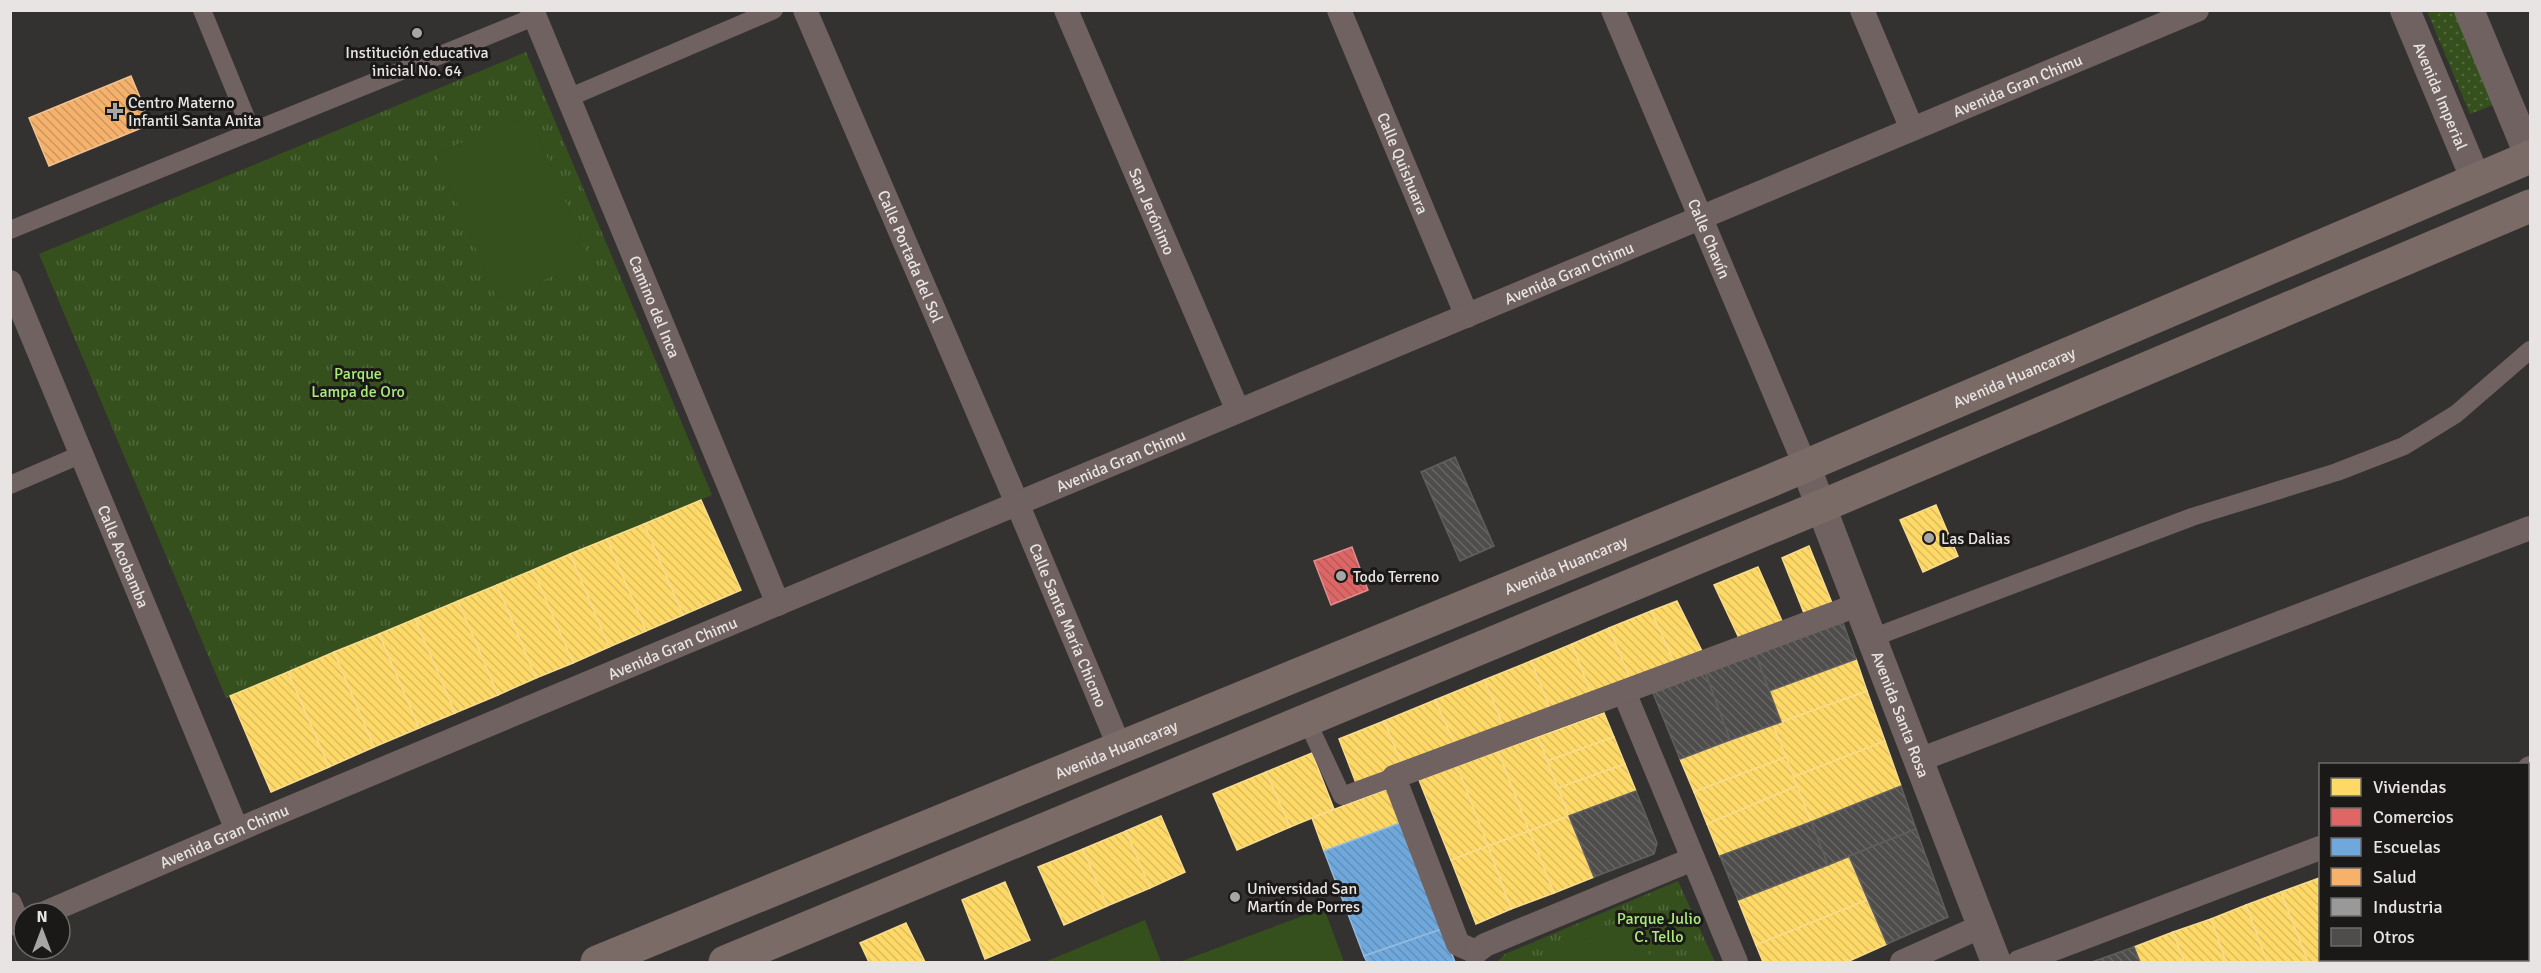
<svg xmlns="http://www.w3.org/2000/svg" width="2541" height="973" font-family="Signika,sans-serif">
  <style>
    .grass { fill: url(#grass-dots) }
    .park { fill: url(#park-tufts) }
    .pitch { fill: #35501d }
    .homes { fill: url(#homes-back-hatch); stroke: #f8dc8c; stroke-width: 1.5 }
    .shops { fill: url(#shops-back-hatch); stroke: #e28c8c; stroke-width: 1.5 }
    .schools { fill: url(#schools-back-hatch); stroke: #93bade; stroke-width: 1.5 }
    .health { fill: url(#health-back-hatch); stroke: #f2c18f; stroke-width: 1.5 }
    .industry { fill: url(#industry-back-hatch); stroke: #b0b0af; stroke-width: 1.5 }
    .building { fill: url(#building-back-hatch); stroke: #615f5e; stroke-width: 1.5 }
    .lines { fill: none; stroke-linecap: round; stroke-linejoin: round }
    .pedestrian { stroke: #706260; stroke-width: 18 }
    .minor { stroke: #706260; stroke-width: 24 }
    .tertiary { stroke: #706260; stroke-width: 30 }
    .primary { stroke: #7b6b67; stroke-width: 33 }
    .poi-dot { fill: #a8a6a4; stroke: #1b1918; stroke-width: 2 }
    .labels { text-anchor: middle; stroke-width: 6; stroke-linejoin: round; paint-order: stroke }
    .poi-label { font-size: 16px; fill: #e7e4e3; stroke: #1b1918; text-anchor: start }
    .street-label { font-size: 16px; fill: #e7e4e3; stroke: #1b1918 }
    .park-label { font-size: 16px; fill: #aaeb7a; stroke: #1b1918 }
  </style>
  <defs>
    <pattern id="grass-dots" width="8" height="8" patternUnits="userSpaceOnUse" patternTransform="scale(1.5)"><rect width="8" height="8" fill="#35501d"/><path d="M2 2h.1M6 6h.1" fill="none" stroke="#52693e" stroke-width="1.8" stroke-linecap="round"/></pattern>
    <pattern id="park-tufts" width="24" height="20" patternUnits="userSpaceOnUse" patternTransform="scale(1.5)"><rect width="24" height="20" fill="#35501d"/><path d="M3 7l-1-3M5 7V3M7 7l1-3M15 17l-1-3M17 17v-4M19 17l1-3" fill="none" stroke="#52693e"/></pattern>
    <pattern id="homes-back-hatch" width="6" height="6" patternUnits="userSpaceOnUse" patternTransform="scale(1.5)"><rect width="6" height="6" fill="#ffd966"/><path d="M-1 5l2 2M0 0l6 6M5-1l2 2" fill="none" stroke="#dabb5f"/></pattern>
    <pattern id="shops-back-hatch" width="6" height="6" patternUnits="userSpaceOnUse" patternTransform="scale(1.5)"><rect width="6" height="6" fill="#e06666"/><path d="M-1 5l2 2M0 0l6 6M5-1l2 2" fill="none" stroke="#b25c5c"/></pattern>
    <pattern id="schools-back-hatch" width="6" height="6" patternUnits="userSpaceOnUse" patternTransform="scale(1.5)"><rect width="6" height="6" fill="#6fa8dc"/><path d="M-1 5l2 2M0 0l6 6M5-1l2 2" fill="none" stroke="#648fb6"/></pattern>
    <pattern id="health-back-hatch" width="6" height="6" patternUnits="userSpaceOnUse" patternTransform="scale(1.5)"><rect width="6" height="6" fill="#f6b26b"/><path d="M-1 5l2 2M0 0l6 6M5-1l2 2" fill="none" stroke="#ca9661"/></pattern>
    <pattern id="industry-back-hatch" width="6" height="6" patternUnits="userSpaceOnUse" patternTransform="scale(1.5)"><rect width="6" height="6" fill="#999"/><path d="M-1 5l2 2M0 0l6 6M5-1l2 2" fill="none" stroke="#808080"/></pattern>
    <pattern id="building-back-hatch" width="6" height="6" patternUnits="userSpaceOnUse" patternTransform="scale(1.5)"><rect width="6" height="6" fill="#4f4d4b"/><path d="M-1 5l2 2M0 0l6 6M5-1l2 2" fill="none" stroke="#686665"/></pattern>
  </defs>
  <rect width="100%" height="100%" fill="#343230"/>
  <polygon class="grass" points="2427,11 2461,11 2498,103 2470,114"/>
  <g class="park">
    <polygon points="526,52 712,495 226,698 39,254"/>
    <polygon points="1678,881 1715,962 1497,962 1505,954"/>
  </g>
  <g class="pitch">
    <polygon points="530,115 590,261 497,299 436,153"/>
    <polygon points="1324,908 1344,962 1182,962 1182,961"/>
    <polygon points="1631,916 1653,962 1564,962 1558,950"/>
    <polygon points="1145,920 1161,962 1045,962"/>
  </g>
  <g class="homes">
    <polygon points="701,500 741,590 683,615 644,524"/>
    <polygon points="1936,505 1958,556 1923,572 1900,520"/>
    <polygon points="644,524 683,615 646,631 607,539"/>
    <polygon points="607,539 646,631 609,647 570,554"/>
    <polygon points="1809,546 1832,603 1804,613 1782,558"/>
    <polygon points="570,554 609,647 573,663 533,570"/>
    <polygon points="1758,567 1782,621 1739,638 1714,585"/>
    <polygon points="533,570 573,663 536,678 497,585"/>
    <polygon points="497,585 536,678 498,695 458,601"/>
    <polygon points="458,601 498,695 455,713 415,619"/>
    <polygon points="1677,601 1702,651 1674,662 1651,611"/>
    <polygon points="1651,611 1674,662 1630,679 1609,628"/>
    <polygon points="415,619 455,713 419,728 379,634"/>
    <polygon points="1609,628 1630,679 1591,694 1572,644"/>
    <polygon points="379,634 419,728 374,747 334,652"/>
    <polygon points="1572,644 1591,694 1550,709 1531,661"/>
    <polygon points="334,652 374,747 329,767 288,672"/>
    <polygon points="1856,659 1867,691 1781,722 1769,691"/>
    <polygon points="1531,661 1550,709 1504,727 1484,680"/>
    <polygon points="288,672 329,767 271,792 230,696"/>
    <polygon points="1484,680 1504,727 1455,745 1435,700"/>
    <polygon points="1867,691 1885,741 1793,777 1773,725"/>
    <polygon points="1435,700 1455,745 1402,765 1384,721"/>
    <polygon points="1604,713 1614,737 1547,761 1538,737"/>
    <polygon points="1384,721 1402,765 1356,783 1339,739"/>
    <polygon points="1773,725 1786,757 1694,792 1680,759"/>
    <polygon points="1538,737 1569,816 1529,831 1498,751"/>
    <polygon points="1614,737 1625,764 1558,788 1547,761"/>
    <polygon points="1885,741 1901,786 1811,822 1793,777"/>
    <polygon points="1498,751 1529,831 1488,846 1457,766"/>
    <polygon points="1312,753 1334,809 1290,827 1266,772"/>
    <polygon points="1786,757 1797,786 1707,824 1694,792"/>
    <polygon points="1625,764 1636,791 1569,816 1558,788"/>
    <polygon points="1457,766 1488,846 1451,860 1419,780"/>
    <polygon points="1266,772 1290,827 1237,850 1213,794"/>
    <polygon points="1797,786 1811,822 1720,856 1707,824"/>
    <polygon points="1387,789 1400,823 1324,851 1312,818"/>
    <polygon points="2530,799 2530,869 2528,861 2528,800"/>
    <polygon points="1161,816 1185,872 1150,888 1126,831"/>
    <polygon points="1569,816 1594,877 1554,893 1529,831"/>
    <polygon points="1126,831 1150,888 1107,906 1083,849"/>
    <polygon points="1529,831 1554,893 1511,909 1488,846"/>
    <polygon points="1488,846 1511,909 1476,924 1451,860"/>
    <polygon points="1083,849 1107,906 1064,925 1038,867"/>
    <polygon points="1849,856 1867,900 1756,945 1738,900"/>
    <polygon points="2528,861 2530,869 2530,902 2528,903"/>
    <polygon points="2319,878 2320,960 2348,960 2349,962 2308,962 2281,892"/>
    <polygon points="1005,882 1030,940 985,959 962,900"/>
    <polygon points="2281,892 2308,962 2267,962 2246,905"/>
    <polygon points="1867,900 1887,944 1847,962 1763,962 1756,945"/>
    <polygon points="2246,905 2267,962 2226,962 2211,919"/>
    <polygon points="2211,919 2226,962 2184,962 2173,932"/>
    <polygon points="906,923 925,962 869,962 860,943"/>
    <polygon points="2173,932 2184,962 2140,962 2134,947"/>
  </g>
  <polygon class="shops" points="1352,547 1368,590 1331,605 1314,561"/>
  <g class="schools">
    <polygon points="1400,823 1442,929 1364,956 1324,851"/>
    <polygon points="1442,929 1455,962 1367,962 1364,956"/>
  </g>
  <polygon class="health" points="131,76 151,124 49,166 29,118"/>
  <polygon class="industry" points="2466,960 2513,960 2514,962 2467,962"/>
  <g class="building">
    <polygon points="1455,457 1494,546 1460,561 1421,472"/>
    <polygon points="1841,617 1856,659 1769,691 1754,650"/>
    <polygon points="1754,650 1781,722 1730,740 1704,669"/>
    <polygon points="1704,669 1730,740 1680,759 1651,688"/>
    <polygon points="1901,786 1916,829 1828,865 1811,822"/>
    <polygon points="1636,791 1657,843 1654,854 1594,877 1569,816"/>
    <polygon points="1811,822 1828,865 1738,900 1720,856"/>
    <polygon points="1916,829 1948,917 1887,944 1849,856"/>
    <polygon points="2134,947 2140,962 2092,962"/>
  </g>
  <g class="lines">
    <g class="pedestrian">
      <polyline points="202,10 252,132"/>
      <polyline points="568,98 774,10"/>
      <polyline points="10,230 534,17"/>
      <polyline points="10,485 82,454"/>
      <polyline points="1872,638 2192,517 2337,472 2404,446 2456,414 2530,350"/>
      <polyline points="1307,721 1342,796 1394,777"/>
    </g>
    <g class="minor">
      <path id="s1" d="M 532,10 L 778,604"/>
      <path id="s2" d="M 805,10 L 1017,503 L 1120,748"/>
      <path id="s3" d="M 1066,10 L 1238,411"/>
      <path id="s4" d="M 1339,10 L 1467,316"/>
      <path id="s5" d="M 1613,10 L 1805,465"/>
      <polyline points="1862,10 1912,129"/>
      <path id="s6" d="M 10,282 L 237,830"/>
      <polyline points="1624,692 1736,962"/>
      <polyline points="1919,760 2530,528"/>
      <polyline points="2528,770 2530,768"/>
      <polyline points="10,904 19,925"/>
      <path id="s7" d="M 45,913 L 268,817 L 2197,10"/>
      <polyline points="1476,952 1458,944 1394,777 1860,604"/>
      <polyline points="1476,952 1485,945 1693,859"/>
      <polyline points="1902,962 1982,926"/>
      <polyline points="2019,962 2320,848"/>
    </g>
    <g class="tertiary">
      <path id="s8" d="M 2405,10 L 2476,180"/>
      <polyline points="2469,10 2530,157"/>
      <path id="s9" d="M 1805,465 L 1996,962"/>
    </g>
    <g class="primary">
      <path id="s10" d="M 597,962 L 1770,481 L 2530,157"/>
      <polyline points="725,962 1822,506 2530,206"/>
    </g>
  </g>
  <g class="poi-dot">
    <circle cx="417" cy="33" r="6"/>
    <path d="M112 102h6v6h6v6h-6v6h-6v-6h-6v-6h6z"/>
    <circle cx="1929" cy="538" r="6"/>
    <circle cx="1341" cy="576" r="6"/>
    <circle cx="1235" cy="897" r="6"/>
  </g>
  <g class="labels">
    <g class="poi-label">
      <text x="417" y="58" text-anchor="middle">Institución educativa<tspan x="417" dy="18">inicial No. 64</tspan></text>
      <text x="128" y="108">Centro Materno<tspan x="128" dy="18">Infantil Santa Anita</tspan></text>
      <text x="1941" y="544">Las Dalias</text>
      <text x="1353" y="582">Todo Terreno</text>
      <text x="1247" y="894">Universidad San<tspan x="1247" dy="18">Martín de Porres</tspan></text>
    </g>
    <g class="street-label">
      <text dy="6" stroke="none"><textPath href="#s7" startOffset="2139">Avenida Gran Chimu</textPath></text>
      <text dy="6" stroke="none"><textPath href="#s8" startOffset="93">Avenida Imperial</textPath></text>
      <text dy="6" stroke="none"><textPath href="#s4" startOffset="166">Calle Quishuara</textPath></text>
      <text dy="6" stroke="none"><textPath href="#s3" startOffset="219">San Jerónimo</textPath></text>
      <text dy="6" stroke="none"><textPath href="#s5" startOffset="248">Calle Chavín</textPath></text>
      <text dy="6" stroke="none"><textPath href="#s2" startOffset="268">Calle Portada del Sol</textPath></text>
      <text dy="6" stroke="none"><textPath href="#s7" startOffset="1653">Avenida Gran Chimu</textPath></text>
      <text dy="6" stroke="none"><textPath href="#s1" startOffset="321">Camino del Inca</textPath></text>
      <text dy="6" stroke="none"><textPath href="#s10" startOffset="1533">Avenida Huancaray</textPath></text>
      <text dy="6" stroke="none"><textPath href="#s7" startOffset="1167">Avenida Gran Chimu</textPath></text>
      <text dy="6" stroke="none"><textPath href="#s6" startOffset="297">Calle Acobamba</textPath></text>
      <text dy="6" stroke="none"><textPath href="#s10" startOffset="1047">Avenida Huancaray</textPath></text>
      <text dy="6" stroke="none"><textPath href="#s2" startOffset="669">Calle Santa María Chicmo</textPath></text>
      <text dy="6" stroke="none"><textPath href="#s7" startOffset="681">Avenida Gran Chimu</textPath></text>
      <text dy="6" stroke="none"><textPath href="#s9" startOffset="267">Avenida Santa Rosa</textPath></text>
      <text dy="6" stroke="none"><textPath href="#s10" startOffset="561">Avenida Huancaray</textPath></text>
      <text dy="6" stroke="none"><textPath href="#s7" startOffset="195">Avenida Gran Chimu</textPath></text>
    </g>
    <g class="park-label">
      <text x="358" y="379">Parque<tspan x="358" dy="18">Lampa de Oro</tspan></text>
      <text x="1659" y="924">Parque Julio<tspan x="1659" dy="18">C. Tello</tspan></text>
    </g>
  </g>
  <rect width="2541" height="973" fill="none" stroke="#e7e4e3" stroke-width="24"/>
  <rect x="2319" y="763" width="210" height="198" fill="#1b1918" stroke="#6d6a69" stroke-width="1.5"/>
  <rect x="2331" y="778" width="30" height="18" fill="#ffd966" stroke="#6d6a69" stroke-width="1.5"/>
  <text x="2373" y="793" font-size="18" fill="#e7e4e3">Viviendas</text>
  <rect x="2331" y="808" width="30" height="18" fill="#e06666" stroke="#6d6a69" stroke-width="1.5"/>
  <text x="2373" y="823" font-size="18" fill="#e7e4e3">Comercios</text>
  <rect x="2331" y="838" width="30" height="18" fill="#6fa8dc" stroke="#6d6a69" stroke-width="1.5"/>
  <text x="2373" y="853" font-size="18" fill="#e7e4e3">Escuelas</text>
  <rect x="2331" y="868" width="30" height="18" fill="#f6b26b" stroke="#6d6a69" stroke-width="1.5"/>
  <text x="2373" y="883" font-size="18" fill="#e7e4e3">Salud</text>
  <rect x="2331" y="898" width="30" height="18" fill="#999999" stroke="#6d6a69" stroke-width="1.5"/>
  <text x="2373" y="913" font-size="18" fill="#e7e4e3">Industria</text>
  <rect x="2331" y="928" width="30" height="18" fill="#4f4d4b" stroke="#6d6a69" stroke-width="1.5"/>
  <text x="2373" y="943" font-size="18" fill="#e7e4e3">Otros</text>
  <g transform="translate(42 931)"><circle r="28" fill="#1b1918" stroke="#6d6a69" stroke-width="1.5"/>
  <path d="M0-4.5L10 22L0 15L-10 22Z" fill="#a8a6a4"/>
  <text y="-9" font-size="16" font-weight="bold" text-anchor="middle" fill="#e7e4e3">N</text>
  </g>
</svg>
